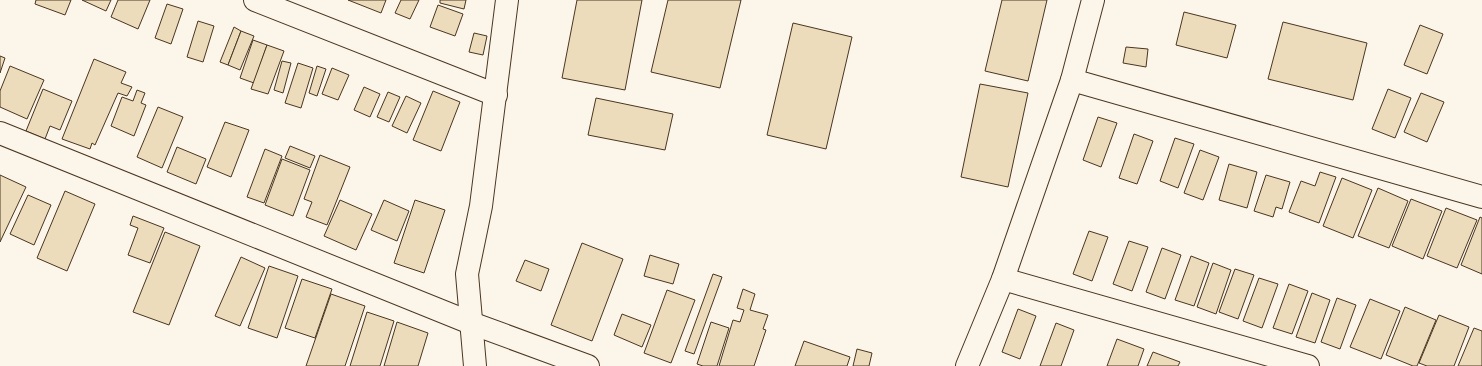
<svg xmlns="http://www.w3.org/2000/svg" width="1482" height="366" font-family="Poppins,sans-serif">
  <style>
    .building { fill: #ecdcbc; stroke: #4a3520 }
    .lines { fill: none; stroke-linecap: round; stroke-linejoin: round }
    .street-casing { stroke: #4a3520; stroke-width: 24 }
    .secondary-casing { stroke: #4a3520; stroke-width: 24 }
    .street { stroke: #fbf6e9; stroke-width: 22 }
    .secondary { stroke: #fbf6e9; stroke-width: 22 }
  </style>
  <rect width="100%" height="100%" fill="#fbf6e9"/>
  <g class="building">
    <polygon points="36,0 71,0 65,15 35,4"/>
    <polygon points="82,0 111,0 106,11"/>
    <polygon points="118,0 150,0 138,29 111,17"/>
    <polygon points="348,0 386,0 381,13"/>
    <polygon points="401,0 419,0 410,19 395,13"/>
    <polygon points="440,0 466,0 464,9 440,3"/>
    <polygon points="577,0 642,0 625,90 562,78"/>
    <polygon points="668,0 741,0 720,88 651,72"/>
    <polygon points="1002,0 1047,0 1028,81 985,71"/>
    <polygon points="167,4 183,9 171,44 155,38"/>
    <polygon points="438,5 463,14 455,36 430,27"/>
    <polygon points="1184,12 1236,25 1227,58 1176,45"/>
    <polygon points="198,21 214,26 203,62 187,57"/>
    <polygon points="1283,22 1367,43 1353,100 1268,79"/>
    <polygon points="793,23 852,37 826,149 767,135"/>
    <polygon points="1420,25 1443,34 1427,74 1404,65"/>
    <polygon points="234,27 241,31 228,65 220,62"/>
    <polygon points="241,31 254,36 240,70 228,65"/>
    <polygon points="474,33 487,36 483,55 469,52"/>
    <polygon points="253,40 267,45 254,83 240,78"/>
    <polygon points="267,45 284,51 268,94 251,89"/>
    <polygon points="1126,47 1148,49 1146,67 1123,63"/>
    <polygon points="0,56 5,58 0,73"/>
    <polygon points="94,59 126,72 121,83 132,87 127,96 118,93 95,145 92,143 90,149 62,139"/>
    <polygon points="282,61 291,63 283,93 274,90"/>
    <polygon points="298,63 313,68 301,108 285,103"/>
    <polygon points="10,66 44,80 27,119 0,107 0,91"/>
    <polygon points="317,66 326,69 317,96 309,93"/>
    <polygon points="332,68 349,75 338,100 322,94"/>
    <polygon points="980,84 1028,93 1008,187 961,177"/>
    <polygon points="364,87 380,94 370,117 354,110"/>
    <polygon points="43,89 72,101 60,130 50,126 45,139 26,131"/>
    <polygon points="1388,89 1411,98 1395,138 1372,129"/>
    <polygon points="137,90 145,93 141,103 146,105 134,136 111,126 122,97 133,101"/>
    <polygon points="433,91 460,102 441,151 413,140"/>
    <polygon points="388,92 400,97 389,122 377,117"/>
    <polygon points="1421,93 1444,102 1427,142 1404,132"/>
    <polygon points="406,96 421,103 407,133 392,126"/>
    <polygon points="596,98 673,114 665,150 588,135"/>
    <polygon points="158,107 183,117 162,168 137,157"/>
    <polygon points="1098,117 1117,123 1101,167 1083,160"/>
    <polygon points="225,122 249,130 231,177 207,167"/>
    <polygon points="1134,134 1153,141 1137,184 1119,178"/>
    <polygon points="1175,138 1194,144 1178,188 1160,181"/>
    <polygon points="290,146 315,156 310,168 285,158"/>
    <polygon points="177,147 206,159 196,184 167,172"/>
    <polygon points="265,149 282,156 264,203 247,197"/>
    <polygon points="1200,150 1219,157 1203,200 1184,193"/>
    <polygon points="320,155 350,167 327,225 306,217 312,202 304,199"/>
    <polygon points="282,159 310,170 293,216 265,205"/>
    <polygon points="1229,164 1257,172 1247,208 1219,200"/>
    <polygon points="1320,172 1336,177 1319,223 1289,212 1301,181 1315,186"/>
    <polygon points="0,175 26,187 0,242"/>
    <polygon points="1266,175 1290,182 1282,209 1276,207 1273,217 1254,211"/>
    <polygon points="1342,178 1372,190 1353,238 1323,226"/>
    <polygon points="1378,188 1408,201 1389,248 1358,236"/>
    <polygon points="65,191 95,204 67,271 37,258"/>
    <polygon points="28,195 51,205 34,245 10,234"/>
    <polygon points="1411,199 1442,211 1423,259 1392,246"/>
    <polygon points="340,200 372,214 356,250 324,236"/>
    <polygon points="384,200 409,211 397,241 371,230"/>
    <polygon points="415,200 445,210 424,273 394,263"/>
    <polygon points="1446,208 1477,220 1457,268 1427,256"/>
    <polygon points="133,216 164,228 150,263 128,255 138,228 130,225"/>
    <polygon points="1480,217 1482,218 1482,274 1461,265"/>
    <polygon points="1089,231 1108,237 1092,281 1073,274"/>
    <polygon points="165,232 200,246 169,325 133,312"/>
    <polygon points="1129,241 1148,247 1132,291 1113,284"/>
    <polygon points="582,243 623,259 592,341 551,325"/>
    <polygon points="1162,248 1181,255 1165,299 1146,292"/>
    <polygon points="650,255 679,264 673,284 644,276"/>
    <polygon points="1191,256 1209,263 1194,306 1175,300"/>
    <polygon points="241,257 265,268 240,326 215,316"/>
    <polygon points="525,260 549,269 541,291 516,281"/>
    <polygon points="1213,263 1231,270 1216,314 1197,307"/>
    <polygon points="269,266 298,276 277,338 248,328"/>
    <polygon points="1235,269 1254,275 1238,319 1219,312"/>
    <polygon points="713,274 722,277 694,354 685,351"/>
    <polygon points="1259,278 1278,284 1262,328 1243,321"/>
    <polygon points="302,279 332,289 315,338 285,328"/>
    <polygon points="1289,284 1308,291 1292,334 1273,328"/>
    <polygon points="743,289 755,294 750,310 768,315 763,329 766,330 754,366 719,366 733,320 740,322 744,310 737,308"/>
    <polygon points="667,290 695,300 671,363 644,353"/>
    <polygon points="1312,293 1330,300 1315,343 1296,337"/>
    <polygon points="331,294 365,306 345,366 306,366"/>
    <polygon points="1337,298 1356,305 1340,349 1321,342"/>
    <polygon points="1370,299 1400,311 1381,359 1350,347"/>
    <polygon points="1405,307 1436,320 1417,366 1413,366 1386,355"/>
    <polygon points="1018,309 1036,316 1020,359 1002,352"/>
    <polygon points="367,312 394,321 380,366 350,366"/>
    <polygon points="622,314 651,325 642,347 614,335"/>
    <polygon points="1439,315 1469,327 1454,366 1427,366 1419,363"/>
    <polygon points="397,322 428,333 418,366 384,366"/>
    <polygon points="711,322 729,328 717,366 703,366 697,364"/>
    <polygon points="1056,323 1074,330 1061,366 1040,366"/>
    <polygon points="1474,328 1482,331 1482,366 1458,366"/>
    <polygon points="1117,339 1144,349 1138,366 1107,366"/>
    <polygon points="804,341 850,357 847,366 795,366"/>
    <polygon points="857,349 872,353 869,366 853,366"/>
    <polygon points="1153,352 1180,362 1178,366 1147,366"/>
  </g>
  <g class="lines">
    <defs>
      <g id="street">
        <polyline points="255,0 496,95"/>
        <polyline points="1072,80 1482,197"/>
        <polyline points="1003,279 1308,366"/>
        <polyline points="475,366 467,274 481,206 507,0"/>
        <polyline points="967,366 1003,279 1072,80 1093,0"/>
      </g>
      <polyline id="secondary" points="0,133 471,323 588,366"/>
    </defs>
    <use href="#street" class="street-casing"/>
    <use href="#secondary" class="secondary-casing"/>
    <use href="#street" class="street"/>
    <use href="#secondary" class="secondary"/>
  </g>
</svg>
